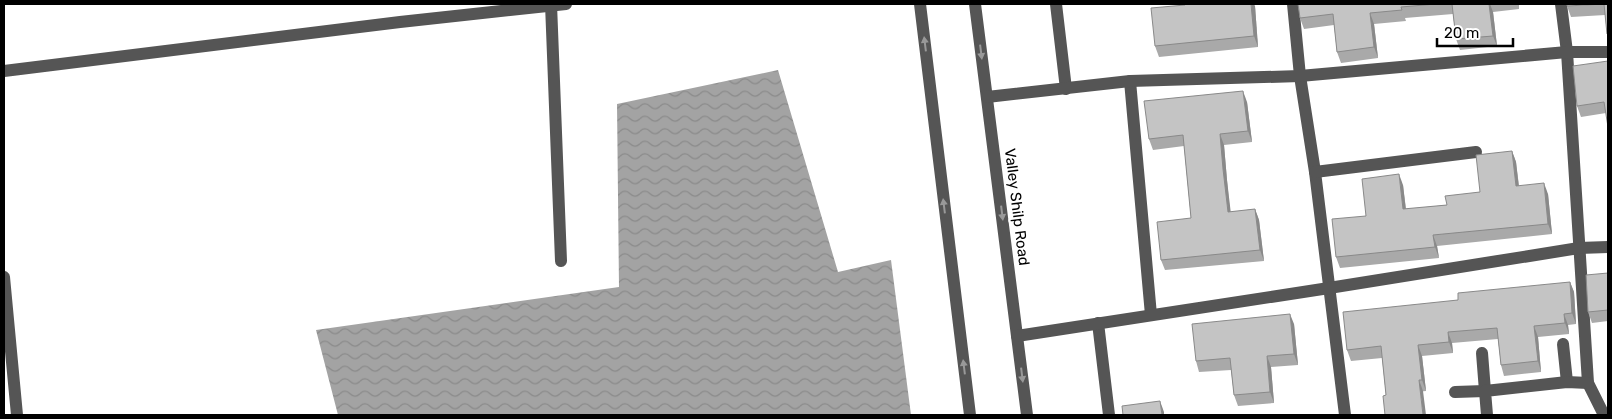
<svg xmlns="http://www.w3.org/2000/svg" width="1612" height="419" font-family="Rubik,sans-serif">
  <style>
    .water { fill: url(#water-waves) }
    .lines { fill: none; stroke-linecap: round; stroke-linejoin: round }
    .minor { stroke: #555; stroke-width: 12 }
    .wall { fill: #a9a9a9 }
    .shaded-wall { fill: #898989 }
    .building { fill: #c4c4c4; stroke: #898989 }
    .oneway { fill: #999 }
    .labels { text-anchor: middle; stroke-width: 4.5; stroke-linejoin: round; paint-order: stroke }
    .street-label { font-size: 15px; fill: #000; stroke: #fff }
  </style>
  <defs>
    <pattern id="water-waves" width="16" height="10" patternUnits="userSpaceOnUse" patternTransform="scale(1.25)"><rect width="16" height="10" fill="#a3a3a3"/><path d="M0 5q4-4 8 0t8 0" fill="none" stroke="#8b8b8b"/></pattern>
  </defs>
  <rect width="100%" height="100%" fill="#fff"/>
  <polygon class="water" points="778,70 838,272 891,260 911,415 338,415 316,330 619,287 617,104"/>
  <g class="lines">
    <g class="minor">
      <polyline points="551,4 561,261"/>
      <polyline points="920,4 970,415"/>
      <polyline points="975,4 1027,415"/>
      <polyline points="1056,4 1066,89"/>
      <polyline points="1293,4 1300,76 1315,172 1345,415"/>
      <polyline points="1561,4 1567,52 1588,383 1604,415"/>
      <polyline points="4,71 400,22 566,4"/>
      <polyline points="1130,81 1151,315"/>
      <polyline points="987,97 1130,81 1300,76 1567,52 1608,52"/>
      <polyline points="1315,172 1476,152"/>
      <polyline points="4,277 17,415"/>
      <polyline points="1098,323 1109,415"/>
      <polyline points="1017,336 1329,288 1579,248 1608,247"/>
      <polyline points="1563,344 1567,382"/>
      <polyline points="1455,392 1485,391 1482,353"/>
      <polyline points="1487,415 1485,391 1567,382 1588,383"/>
    </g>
  </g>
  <g class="wall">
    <polygon points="1298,4 1519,4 1519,9 1493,12 1497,46 1460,50 1456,39 1453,14 1405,18 1406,21 1374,24 1378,58 1341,63 1337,52 1334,25 1304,29 1300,18"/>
    <polygon points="1608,4 1608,38 1607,34 1605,15 1571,17 1567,6"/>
    <polygon points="1255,6 1258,47 1159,57 1155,46"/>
    <polygon points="1608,61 1606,113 1581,117 1577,106"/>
    <polygon points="1247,102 1252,142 1224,145 1227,180 1230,212 1255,209 1259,220 1264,261 1165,270 1161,260 1191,218 1184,146 1153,150 1149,139"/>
    <polygon points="1512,151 1516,162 1519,186 1548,194 1552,234 1437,246 1439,258 1340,268 1336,257 1366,216 1403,185 1406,209 1447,205 1480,192"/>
    <polygon points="1608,273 1608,321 1592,323 1588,312"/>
    <polygon points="1570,282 1574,292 1576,324 1568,325 1569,334 1538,337 1541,372 1504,376 1501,365 1498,339 1452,343 1453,353 1422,356 1426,391 1386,395 1382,358 1351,361 1347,350 1458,300"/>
    <polygon points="1294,324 1298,365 1271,367 1274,403 1238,406 1234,395 1231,370 1199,372 1196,361"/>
  </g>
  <g class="shaded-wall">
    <polygon points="1251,4 1254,4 1255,6 1258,47 1254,36"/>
    <polygon points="1489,4 1490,4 1493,12 1497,46 1493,36"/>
    <polygon points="1370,13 1374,24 1378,58 1374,47"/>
    <polygon points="1243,91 1247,102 1252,142 1248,131"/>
    <polygon points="1220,134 1224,145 1227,180 1232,223 1228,212 1223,169"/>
    <polygon points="1512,151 1516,162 1520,197 1516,186"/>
    <polygon points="1399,174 1403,185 1407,220 1403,209"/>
    <polygon points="1544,183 1548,194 1552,234 1548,224"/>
    <polygon points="1255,209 1259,220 1264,261 1260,250"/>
    <polygon points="1433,235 1437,246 1439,258 1435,247"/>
    <polygon points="1570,282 1574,292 1576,324 1572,313"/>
    <polygon points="1290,314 1294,324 1298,365 1294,354"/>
    <polygon points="1564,314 1568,325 1569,334 1565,323"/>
    <polygon points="1534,326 1538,337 1541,372 1538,361"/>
    <polygon points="1448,332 1452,343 1453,353 1449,342"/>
    <polygon points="1418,345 1422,356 1426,391 1422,380"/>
    <polygon points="1267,356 1271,367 1274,403 1270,392"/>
    <polygon points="1419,380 1423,391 1426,415 1423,415"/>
    <polygon points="1160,401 1164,412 1164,415 1162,415"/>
  </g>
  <g class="building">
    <polygon points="1185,4 1251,4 1254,36 1155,46 1151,8 1185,5"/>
    <polygon points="1298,4 1436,4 1401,7 1402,10 1370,13 1374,47 1337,52 1333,14 1300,18"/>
    <polygon points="1452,4 1489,4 1493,36 1456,39"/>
    <polygon points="1567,4 1608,4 1608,35 1607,34 1604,4 1567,6"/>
    <polygon points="1608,61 1608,127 1604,102 1577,106 1573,66"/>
    <polygon points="1243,91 1248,131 1220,134 1223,169 1228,212 1255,209 1260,250 1161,260 1157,222 1191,218 1183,135 1149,139 1144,101"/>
    <polygon points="1512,151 1516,186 1544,183 1548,224 1433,235 1435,247 1336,257 1332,219 1366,216 1362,179 1399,174 1403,209 1447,205 1445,196 1480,192 1476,155"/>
    <polygon points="1608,273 1608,310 1588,312 1586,275"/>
    <polygon points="1570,282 1572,313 1564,314 1565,323 1534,326 1538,361 1501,365 1497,328 1448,332 1449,342 1418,345 1422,380 1419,380 1423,415 1385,415 1383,396 1386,395 1381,346 1347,350 1343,312 1458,300 1458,293"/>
    <polygon points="1290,314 1294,354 1267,356 1270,392 1234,395 1230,358 1196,361 1192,324"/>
    <polygon points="1160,401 1162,415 1123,415 1122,406"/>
  </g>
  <defs><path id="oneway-solid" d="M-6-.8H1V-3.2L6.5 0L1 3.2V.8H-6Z" transform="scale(1.25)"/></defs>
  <g class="oneway">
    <use href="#oneway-solid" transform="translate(925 44) rotate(-97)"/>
    <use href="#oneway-solid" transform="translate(981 52) rotate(83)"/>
    <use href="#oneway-solid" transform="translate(944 206) rotate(-97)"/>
    <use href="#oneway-solid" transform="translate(1002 213) rotate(83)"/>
    <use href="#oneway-solid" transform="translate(964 367) rotate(-97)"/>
    <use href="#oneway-solid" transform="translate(1022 375) rotate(83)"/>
  </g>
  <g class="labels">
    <g class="street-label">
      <text transform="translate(1017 207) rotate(83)" y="5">Valley Shilp Road</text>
    </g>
  </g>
  <rect width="1612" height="419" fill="none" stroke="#000000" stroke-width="10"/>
  <path d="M1437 38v8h76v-8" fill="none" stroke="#000000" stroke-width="2.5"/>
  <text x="1444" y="38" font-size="15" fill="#000000" stroke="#ffffff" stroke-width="4" paint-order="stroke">20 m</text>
</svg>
